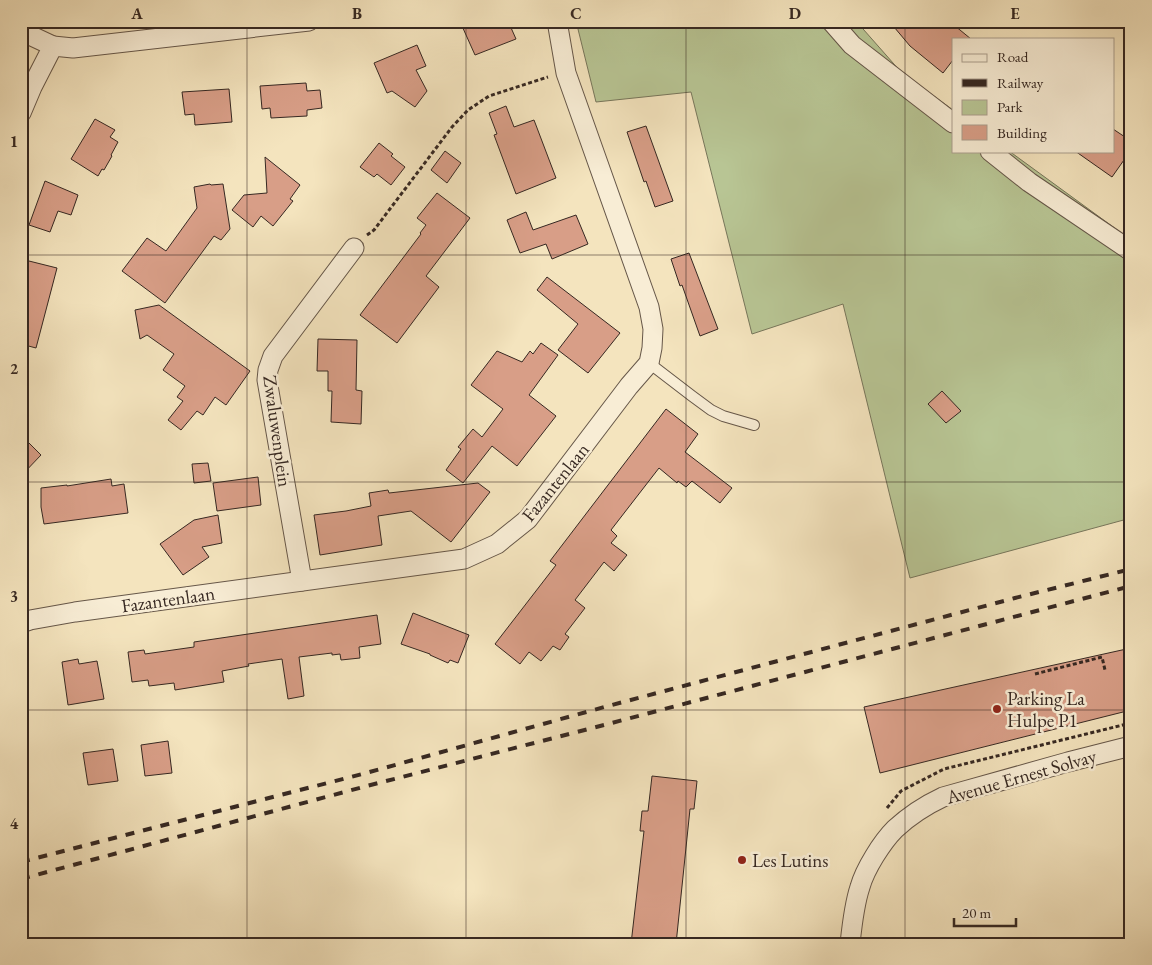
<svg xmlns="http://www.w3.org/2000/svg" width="1152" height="965" font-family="'EB Garamond',serif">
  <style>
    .green { fill: #b8c594; stroke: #77765b }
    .building { fill: #d89e87; stroke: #362822 }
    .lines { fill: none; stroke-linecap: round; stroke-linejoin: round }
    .lane-casing { stroke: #665749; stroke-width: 12 }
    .street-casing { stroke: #665749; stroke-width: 21 }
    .path { stroke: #362822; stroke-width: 3; stroke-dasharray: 4 2.5; stroke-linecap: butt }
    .lane { stroke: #f8edd5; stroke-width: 10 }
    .street { stroke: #f8edd5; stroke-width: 19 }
    .rail { stroke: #362822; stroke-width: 4; stroke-dasharray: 9 9; stroke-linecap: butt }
    .grid { fill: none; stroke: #362822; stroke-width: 1; stroke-opacity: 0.55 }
    .poi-dot { fill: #8f2418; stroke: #f8edd5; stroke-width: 2 }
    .labels { text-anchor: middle; stroke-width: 5; stroke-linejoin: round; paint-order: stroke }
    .street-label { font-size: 19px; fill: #362822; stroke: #f8edd5 }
    .poi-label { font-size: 19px; fill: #362822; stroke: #f8edd5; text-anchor: start }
    .neatline { fill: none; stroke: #362822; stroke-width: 2 }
    .grid-label { font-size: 16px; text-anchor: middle; font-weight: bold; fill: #362822 }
  </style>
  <rect width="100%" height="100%" fill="#f4e4be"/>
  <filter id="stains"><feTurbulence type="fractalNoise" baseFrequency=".004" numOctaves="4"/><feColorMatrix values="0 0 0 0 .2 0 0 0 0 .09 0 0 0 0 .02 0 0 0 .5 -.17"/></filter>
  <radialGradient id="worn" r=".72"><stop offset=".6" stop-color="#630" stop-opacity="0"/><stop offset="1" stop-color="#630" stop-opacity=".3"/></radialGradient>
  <polygon class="green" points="576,21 856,21 901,72 953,110 953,151 1009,151 1131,240 1131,518 910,578 843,304 752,334 691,92 596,102"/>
  <g class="building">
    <polygon points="474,21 508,21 516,39 475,55 462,26"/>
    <polygon points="889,21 949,21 971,39 953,39 953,60 943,73 910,46"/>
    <polygon points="417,45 426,66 416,70 427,91 415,107 392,91 387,93 374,63"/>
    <polygon points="306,83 307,91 320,90 322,108 307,110 307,116 271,118 270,108 262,109 260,86"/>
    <polygon points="229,89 232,122 195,125 194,114 185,115 182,92"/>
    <polygon points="506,106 514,127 534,120 556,178 516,194 494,135 497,134 489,113"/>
    <polygon points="95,119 115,130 110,137 118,142 111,155 112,156 104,170 102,169 98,176 71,159"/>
    <polygon points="646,126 673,201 655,207 646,181 644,182 627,132"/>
    <polygon points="1113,129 1131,141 1131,150 1112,177 1075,151 1113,151"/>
    <polygon points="379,143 393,154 391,156 405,167 391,185 377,174 374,177 360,167"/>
    <polygon points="445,151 461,163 447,183 431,170"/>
    <polygon points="265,157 300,185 290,199 293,201 273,226 261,216 253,227 232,210 244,195 267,193"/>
    <polygon points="45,181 78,195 71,215 58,211 50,232 29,225"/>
    <polygon points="210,184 211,185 223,184 230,229 221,240 214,236 165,303 122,271 147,238 166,251 197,208 194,187"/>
    <polygon points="437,193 470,218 426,276 439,287 397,343 360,315 421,234 420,233 426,225 417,218"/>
    <polygon points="526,212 533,230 576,215 588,244 552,259 546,244 520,253 507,220"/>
    <polygon points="689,253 718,329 700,336 682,285 680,286 671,259"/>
    <polygon points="21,259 57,268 36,348 21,344"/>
    <polygon points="547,277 620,333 588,373 558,350 578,324 537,290"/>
    <polygon points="159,305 250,371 226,405 215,397 203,415 197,411 181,430 168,420 183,401 177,397 185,386 163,370 174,354 147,335 140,339 135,310"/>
    <polygon points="318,339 357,340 356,390 362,391 361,424 331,422 332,391 328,391 328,371 317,371"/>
    <polygon points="541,343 558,355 529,395 556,416 517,466 492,446 463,483 446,470 461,449 458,447 473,429 482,437 503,409 471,385 497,351 522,362 530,351 533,354"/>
    <polygon points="942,391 961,411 946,423 928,404"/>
    <polygon points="666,409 698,434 685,452 732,488 720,503 692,481 686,487 678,481 677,483 659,468 611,530 617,536 611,543 627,555 614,571 604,562 575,600 585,608 565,634 569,637 560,650 553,646 541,661 529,652 520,664 495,644 556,565 550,561"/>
    <polygon points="21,435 41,455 21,476"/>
    <polygon points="208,463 211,481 194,483 192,464"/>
    <polygon points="258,477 261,505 217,511 213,483"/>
    <polygon points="111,479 112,486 124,484 128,513 44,524 41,507 41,488 67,485 67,486"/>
    <polygon points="478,483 490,492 451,542 411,511 378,516 382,545 320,555 314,515 346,511 371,506 369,493 388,490 389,493"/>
    <polygon points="218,515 222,543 202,547 209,557 183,575 160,544 194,520"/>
    <polygon points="413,613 469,635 458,663 450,660 448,663 430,655 430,654 401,644"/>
    <polygon points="377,615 381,644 359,647 360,658 341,660 340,654 332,655 332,653 299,657 304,696 288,699 282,659 248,664 249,666 222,671 224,682 175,690 174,683 149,686 148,680 132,682 128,652 144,650 145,654 194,647 194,642"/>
    <polygon points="1131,648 1131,710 880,773 864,707"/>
    <polygon points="78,659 79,664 97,661 104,699 68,705 62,662"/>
    <polygon points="168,741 172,773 145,776 141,745"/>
    <polygon points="113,749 118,781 88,785 83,753"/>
    <polygon points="652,776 697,781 694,809 690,809 676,944 631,944 644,831 640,831 642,811 648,811"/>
  </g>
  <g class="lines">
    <defs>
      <polyline id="lane" points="649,363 692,396 711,410 723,416 754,425"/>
      <g id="street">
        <polyline points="831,21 852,45 953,123"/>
        <polyline points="21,31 53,46"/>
        <polyline points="21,113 32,87 53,46 73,48 309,21"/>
        <polyline points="990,151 1029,182 1131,251"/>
        <polyline points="302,581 267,380 268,370 273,356 354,248"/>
        <polyline points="21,623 30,620 75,612 464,559 497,544 528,519 629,386 649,363 652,348 653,329 649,307 566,73 557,21"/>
        <path d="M 850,944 C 852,925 854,905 860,887 C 865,869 882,842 895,829 C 909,816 926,805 943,797 L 1068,762 L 1131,746"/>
      </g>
    </defs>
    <use href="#lane" class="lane-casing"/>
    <use href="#street" class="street-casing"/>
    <g class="path">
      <polyline points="367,235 374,230 452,127 468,110 489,96 548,77"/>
      <polyline points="1035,674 1102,657 1105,670"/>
      <polyline points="887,808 901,791 944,769 1131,723"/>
    </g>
    <use href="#lane" class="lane"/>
    <use href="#street" class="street"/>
    <g class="rail">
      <polyline points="21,862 366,773 608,706 1015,598 1131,569"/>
      <polyline points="21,879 363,787 604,725 1131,586"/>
    </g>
  </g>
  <path class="grid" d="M 247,21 L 247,944M 466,21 L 466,944M 686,21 L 686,944M 905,21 L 905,944M 21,255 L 1131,255M 21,482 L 1131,482M 21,710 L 1131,710"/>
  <g class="poi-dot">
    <circle cx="997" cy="709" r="5"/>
    <circle cx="742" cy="860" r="5"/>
  </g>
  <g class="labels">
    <g class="street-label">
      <text transform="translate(278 431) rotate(82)" y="7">Zwaluwenplein</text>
      <text transform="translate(555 482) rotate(-51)" y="7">Fazantenlaan</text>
      <text transform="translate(168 599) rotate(-8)" y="7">Fazantenlaan</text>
      <text transform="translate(1021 776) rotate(-16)" y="7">Avenue Ernest Solvay</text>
    </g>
    <g class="poi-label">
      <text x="1007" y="705">Parking La<tspan x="1007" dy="22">Hulpe P1</tspan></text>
      <text x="752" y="867">Les Lutins</text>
    </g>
  </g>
  <rect width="1152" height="965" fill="none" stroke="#f4e4be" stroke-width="55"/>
  <rect x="952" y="38" width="162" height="115" fill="#f8edd5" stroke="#aa9e8d"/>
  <rect x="962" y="54" width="25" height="8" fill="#f8edd5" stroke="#aa9e8d"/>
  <text x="997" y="62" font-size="15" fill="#362822">Road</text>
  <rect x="962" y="79" width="25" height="8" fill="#362822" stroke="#aa9e8d"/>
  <text x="997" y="88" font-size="15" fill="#362822">Railway</text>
  <rect x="962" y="100" width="25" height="15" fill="#b8c594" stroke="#aa9e8d"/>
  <text x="997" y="112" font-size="15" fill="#362822">Park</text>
  <rect x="962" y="125" width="25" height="15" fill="#d89e87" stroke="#aa9e8d"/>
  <text x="997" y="138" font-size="15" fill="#362822">Building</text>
  <path d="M954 918v8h62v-8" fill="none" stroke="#362822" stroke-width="2.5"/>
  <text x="962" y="918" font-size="15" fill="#362822" stroke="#f8edd5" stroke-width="4" paint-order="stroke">20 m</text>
  <rect x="28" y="28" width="1096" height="910" class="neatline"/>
  <g class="grid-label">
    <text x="137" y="19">A</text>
    <text x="357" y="19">B</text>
    <text x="576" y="19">C</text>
    <text x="795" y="19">D</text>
    <text x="1015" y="19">E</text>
    <text x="14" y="147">1</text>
    <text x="14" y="374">2</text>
    <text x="14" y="602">3</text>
    <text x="14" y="829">4</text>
  </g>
  <rect width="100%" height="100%" filter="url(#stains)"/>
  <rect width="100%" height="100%" fill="url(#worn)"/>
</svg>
